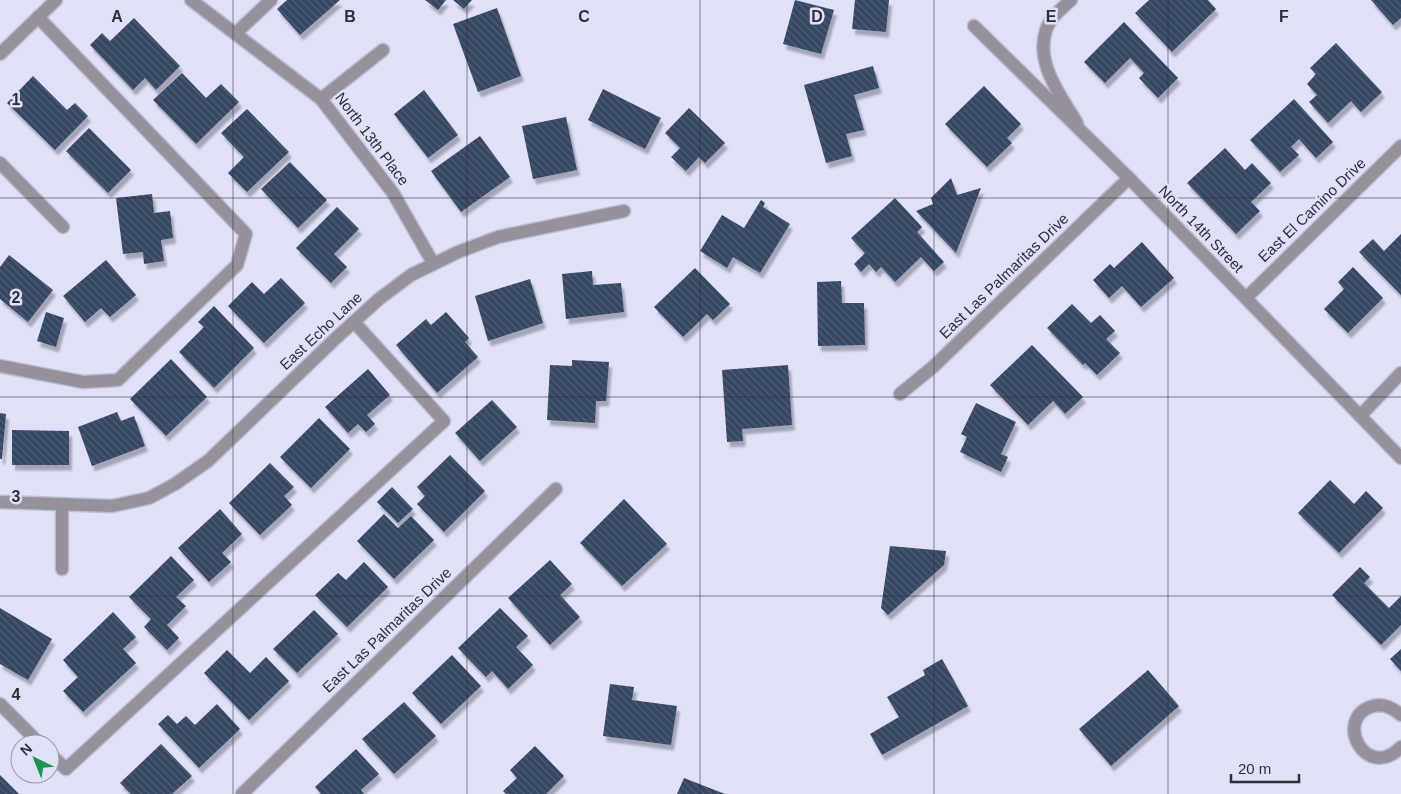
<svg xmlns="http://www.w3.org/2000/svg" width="1401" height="794" font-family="Arial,sans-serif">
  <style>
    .building { fill: url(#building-back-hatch); filter: url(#shadow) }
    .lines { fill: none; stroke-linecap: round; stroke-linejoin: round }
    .minor-casing { stroke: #bcbdd2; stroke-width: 15 }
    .minor { stroke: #96919a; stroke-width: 12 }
    .grid { fill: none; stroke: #2e2e37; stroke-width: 1; stroke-opacity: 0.55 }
    .labels { text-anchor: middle; stroke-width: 5; stroke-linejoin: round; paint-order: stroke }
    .street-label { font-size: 15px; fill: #2e2e37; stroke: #e0e1f9 }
    .grid-label { font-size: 16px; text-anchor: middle; font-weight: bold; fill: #2e2e37; stroke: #e0e1f9; stroke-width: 5; stroke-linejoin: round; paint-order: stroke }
  </style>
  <defs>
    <pattern id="building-back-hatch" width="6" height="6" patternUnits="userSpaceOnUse" patternTransform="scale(1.25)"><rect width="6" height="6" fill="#354762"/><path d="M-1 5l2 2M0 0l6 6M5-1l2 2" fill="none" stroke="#515f75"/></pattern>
    <filter id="shadow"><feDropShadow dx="3" dy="5.5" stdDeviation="1" flood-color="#0004"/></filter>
  </defs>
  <rect width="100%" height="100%" fill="#e0e1f9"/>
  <g class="building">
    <polygon points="287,0 340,0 300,35 277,9"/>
    <polygon points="425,0 446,0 438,10"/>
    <polygon points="453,0 472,0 464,9"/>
    <polygon points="795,0 834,10 821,54 783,44"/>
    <polygon points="855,0 889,0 886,32 852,29"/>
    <polygon points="1149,0 1208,0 1216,9 1172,52 1135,13"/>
    <polygon points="1371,0 1401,0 1401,18 1393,25"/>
    <polygon points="497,8 521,76 478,92 453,24"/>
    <polygon points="134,18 180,66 156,90 145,78 133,90 90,45 102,33 110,41"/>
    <polygon points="1124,22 1178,78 1158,98 1139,78 1144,73 1130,58 1105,83 1084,62"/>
    <polygon points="1336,43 1382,92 1361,112 1351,101 1328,123 1309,102 1317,95 1307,84 1316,74 1310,68"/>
    <polygon points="873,66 879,88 854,95 864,130 846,134 852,156 826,163 804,85"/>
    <polygon points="182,73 206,98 221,84 239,102 196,144 153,100"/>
    <polygon points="33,76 67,110 75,103 88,116 55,150 7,103"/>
    <polygon points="984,86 1021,124 1007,138 1012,143 987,167 945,124"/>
    <polygon points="603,89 661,118 645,149 588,120"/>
    <polygon points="424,90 458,135 428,158 394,114"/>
    <polygon points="1294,99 1333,142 1316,158 1299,139 1291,147 1299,155 1280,172 1250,140"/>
    <polygon points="689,108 725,143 705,163 699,157 686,171 671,157 680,148 665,133"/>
    <polygon points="247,109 289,152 247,192 228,173 244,157 221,133"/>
    <polygon points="566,117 577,170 533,179 522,126"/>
    <polygon points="89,128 131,170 108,193 66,151"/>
    <polygon points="480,136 510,177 461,212 431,171"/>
    <polygon points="1225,148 1245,170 1252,163 1271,183 1251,202 1260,211 1236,234 1187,183"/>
    <polygon points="290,162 327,200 298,228 261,189"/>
    <polygon points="951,178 957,195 981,188 956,253 916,211 933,204 931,198"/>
    <polygon points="152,194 154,213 170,211 173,238 161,240 164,261 144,264 143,252 123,254 116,198"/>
    <polygon points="895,198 922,227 917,232 944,262 934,271 921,257 895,282 881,267 876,272 869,264 861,272 854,264 865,253 851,238"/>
    <polygon points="761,200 765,203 763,207 790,224 760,273 733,257 727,268 700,251 722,215 744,228"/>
    <polygon points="337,207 359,229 334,254 347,267 331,283 296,248"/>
    <polygon points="1401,234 1401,295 1359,252 1373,239 1384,251"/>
    <polygon points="1142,242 1174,278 1141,307 1122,286 1109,298 1093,280 1110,264 1114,268"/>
    <polygon points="9,255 53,290 28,322 0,299 0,267"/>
    <polygon points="106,260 136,295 110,317 101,308 85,322 63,296"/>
    <polygon points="1353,267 1383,298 1348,333 1324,309 1344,289 1338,282"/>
    <polygon points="695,268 730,304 713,320 707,314 683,337 654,307"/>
    <polygon points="592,271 593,285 621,283 624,312 566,319 562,274"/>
    <polygon points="281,278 305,303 264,343 228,306 252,282 264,294"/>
    <polygon points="530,279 543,323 488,341 475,296"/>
    <polygon points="841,281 842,303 864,303 865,345 818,346 817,282"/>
    <polygon points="1072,304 1091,323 1100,315 1115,331 1106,339 1120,353 1097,375 1085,363 1083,365 1047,328"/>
    <polygon points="214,306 254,348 214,388 179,352 204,327 198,322"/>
    <polygon points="46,312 64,318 56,347 37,341"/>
    <polygon points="446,312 469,338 465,342 478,357 437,393 396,345 426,319 431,325"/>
    <polygon points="1032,345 1083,397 1065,414 1053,401 1028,425 990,385"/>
    <polygon points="171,359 207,397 166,436 130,399"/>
    <polygon points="572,360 609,362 606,401 596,401 595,423 547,420 550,365 572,366"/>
    <polygon points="788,365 792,425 742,429 743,441 727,442 722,370"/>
    <polygon points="368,369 390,395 367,415 375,424 366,432 358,424 348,433 325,407"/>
    <polygon points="492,400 517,427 480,461 455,433"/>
    <polygon points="976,403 1016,422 1001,454 1008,457 1001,472 960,452 967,437 961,434"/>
    <polygon points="117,412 121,421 134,416 145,446 92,466 78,427"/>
    <polygon points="0,413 6,414 2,459 0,459"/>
    <polygon points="319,418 350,449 311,488 280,457"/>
    <polygon points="12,430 69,431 69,465 12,465"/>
    <polygon points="450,455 485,491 444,532 417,504 425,496 417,487"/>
    <polygon points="270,463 294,487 284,496 292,505 260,535 229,503"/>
    <polygon points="1330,480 1354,504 1366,491 1383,508 1339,553 1298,513"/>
    <polygon points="392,487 413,509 398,523 377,502"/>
    <polygon points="624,499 667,544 622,586 580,543"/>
    <polygon points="220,509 242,534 222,553 231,562 209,582 178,548"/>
    <polygon points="384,514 398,528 411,516 434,540 394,579 357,541"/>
    <polygon points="890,546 946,551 944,565 888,615 881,608"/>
    <polygon points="171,556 194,580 176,597 186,606 167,625 179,638 167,650 144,627 151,619 129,597"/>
    <polygon points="550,560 572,584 560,595 580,617 550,645 508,598"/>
    <polygon points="364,562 388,587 347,627 315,595 338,573 346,580"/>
    <polygon points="1360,567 1370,577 1364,583 1389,608 1401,596 1401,625 1381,645 1332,595"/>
    <polygon points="0,608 52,639 28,680 0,664"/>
    <polygon points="500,608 528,636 516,647 533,665 508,689 492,671 486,677 458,648"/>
    <polygon points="314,610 338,634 297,673 273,649"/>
    <polygon points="113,612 136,637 123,649 136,663 83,712 63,691 78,677 63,660"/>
    <polygon points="1401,649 1401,671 1390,659"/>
    <polygon points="227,650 250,673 266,657 289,681 249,720 204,673"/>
    <polygon points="452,655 481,686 441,724 412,693"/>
    <polygon points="942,659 968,706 882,755 870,734 899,717 887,697 925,675 923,670"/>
    <polygon points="1148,670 1179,706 1111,766 1079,729"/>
    <polygon points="610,684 634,687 632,700 677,706 671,745 603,736"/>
    <polygon points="404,702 436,736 394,774 362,739"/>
    <polygon points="217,704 240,729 199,768 158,724 168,715 177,724 186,716 195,725"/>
    <polygon points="161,744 192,776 172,794 131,794 120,783"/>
    <polygon points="535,746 564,776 546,794 506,794 503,791 517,778 510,770"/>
    <polygon points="356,749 379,774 361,790 364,794 321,794 315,787"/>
    <polygon points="0,775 19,794 0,794"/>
    <polygon points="684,778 725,794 677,794"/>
  </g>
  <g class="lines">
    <defs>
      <g id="minor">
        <polyline points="191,0 321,99 393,193 433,263"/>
        <path d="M 1071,0 C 1062,8 1050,18 1046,30 C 1035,64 1061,96 1077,123"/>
        <polyline points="974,26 1129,178 1401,458"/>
        <polyline points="236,33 271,0"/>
        <polyline points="0,54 56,0"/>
        <polyline points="321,99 383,50"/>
        <polyline points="0,163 63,227"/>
        <polyline points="1246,298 1401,146"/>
        <polyline points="0,366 83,382 118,380 237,265 246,234 38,17"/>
        <polyline points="900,394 933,367 1129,178"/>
        <polyline points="1361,415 1401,373"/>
        <polyline points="0,502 112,506 149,498 175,484 208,461 335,339 379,299 411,275 458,252 498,237 624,211"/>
        <polyline points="62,569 62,505"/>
        <polyline points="0,704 40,744"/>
        <path d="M 1401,715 C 1393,708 1384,703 1373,706 C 1332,718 1366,783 1401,747"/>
        <polyline points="50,754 66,769 444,421 354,322"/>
        <polyline points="242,794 556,489"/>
      </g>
    </defs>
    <use href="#minor" class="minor-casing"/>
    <use href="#minor" class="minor"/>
  </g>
  <path class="grid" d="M 233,0 L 233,794M 467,0 L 467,794M 700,0 L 700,794M 934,0 L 934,794M 1168,0 L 1168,794M 0,198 L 1401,198M 0,397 L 1401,397M 0,596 L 1401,596"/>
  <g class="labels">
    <g class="street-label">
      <text transform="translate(372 139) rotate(53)" y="5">North 13th Place</text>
      <text transform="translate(1312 210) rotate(-44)" y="5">East El Camino Drive</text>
      <text transform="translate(1201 229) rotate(46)" y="5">North 14th Street</text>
      <text transform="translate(1004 276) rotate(-44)" y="5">East Las Palmaritas Drive</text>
      <text transform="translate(321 331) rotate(-43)" y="5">East Echo Lane</text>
      <text transform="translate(387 630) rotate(-44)" y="5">East Las Palmaritas Drive</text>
    </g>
  </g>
  <g class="grid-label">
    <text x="117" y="22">A</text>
    <text x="350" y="22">B</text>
    <text x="584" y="22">C</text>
    <text x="817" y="22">D</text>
    <text x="1051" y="22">E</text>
    <text x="1284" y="22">F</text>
    <text x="16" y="105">1</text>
    <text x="16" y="303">2</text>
    <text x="16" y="502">3</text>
    <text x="16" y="700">4</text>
  </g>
  <g transform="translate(35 759) rotate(317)"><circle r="24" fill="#e0e1f9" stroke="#9999ab"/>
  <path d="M0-4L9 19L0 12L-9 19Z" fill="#1f934e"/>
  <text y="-8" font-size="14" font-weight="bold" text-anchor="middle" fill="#2e2e37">N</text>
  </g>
  <path d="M1231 774v8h68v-8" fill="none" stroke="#2e2e37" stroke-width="2.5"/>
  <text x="1238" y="774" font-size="15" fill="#2e2e37" stroke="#e0e1f9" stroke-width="4" paint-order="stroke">20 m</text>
</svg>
